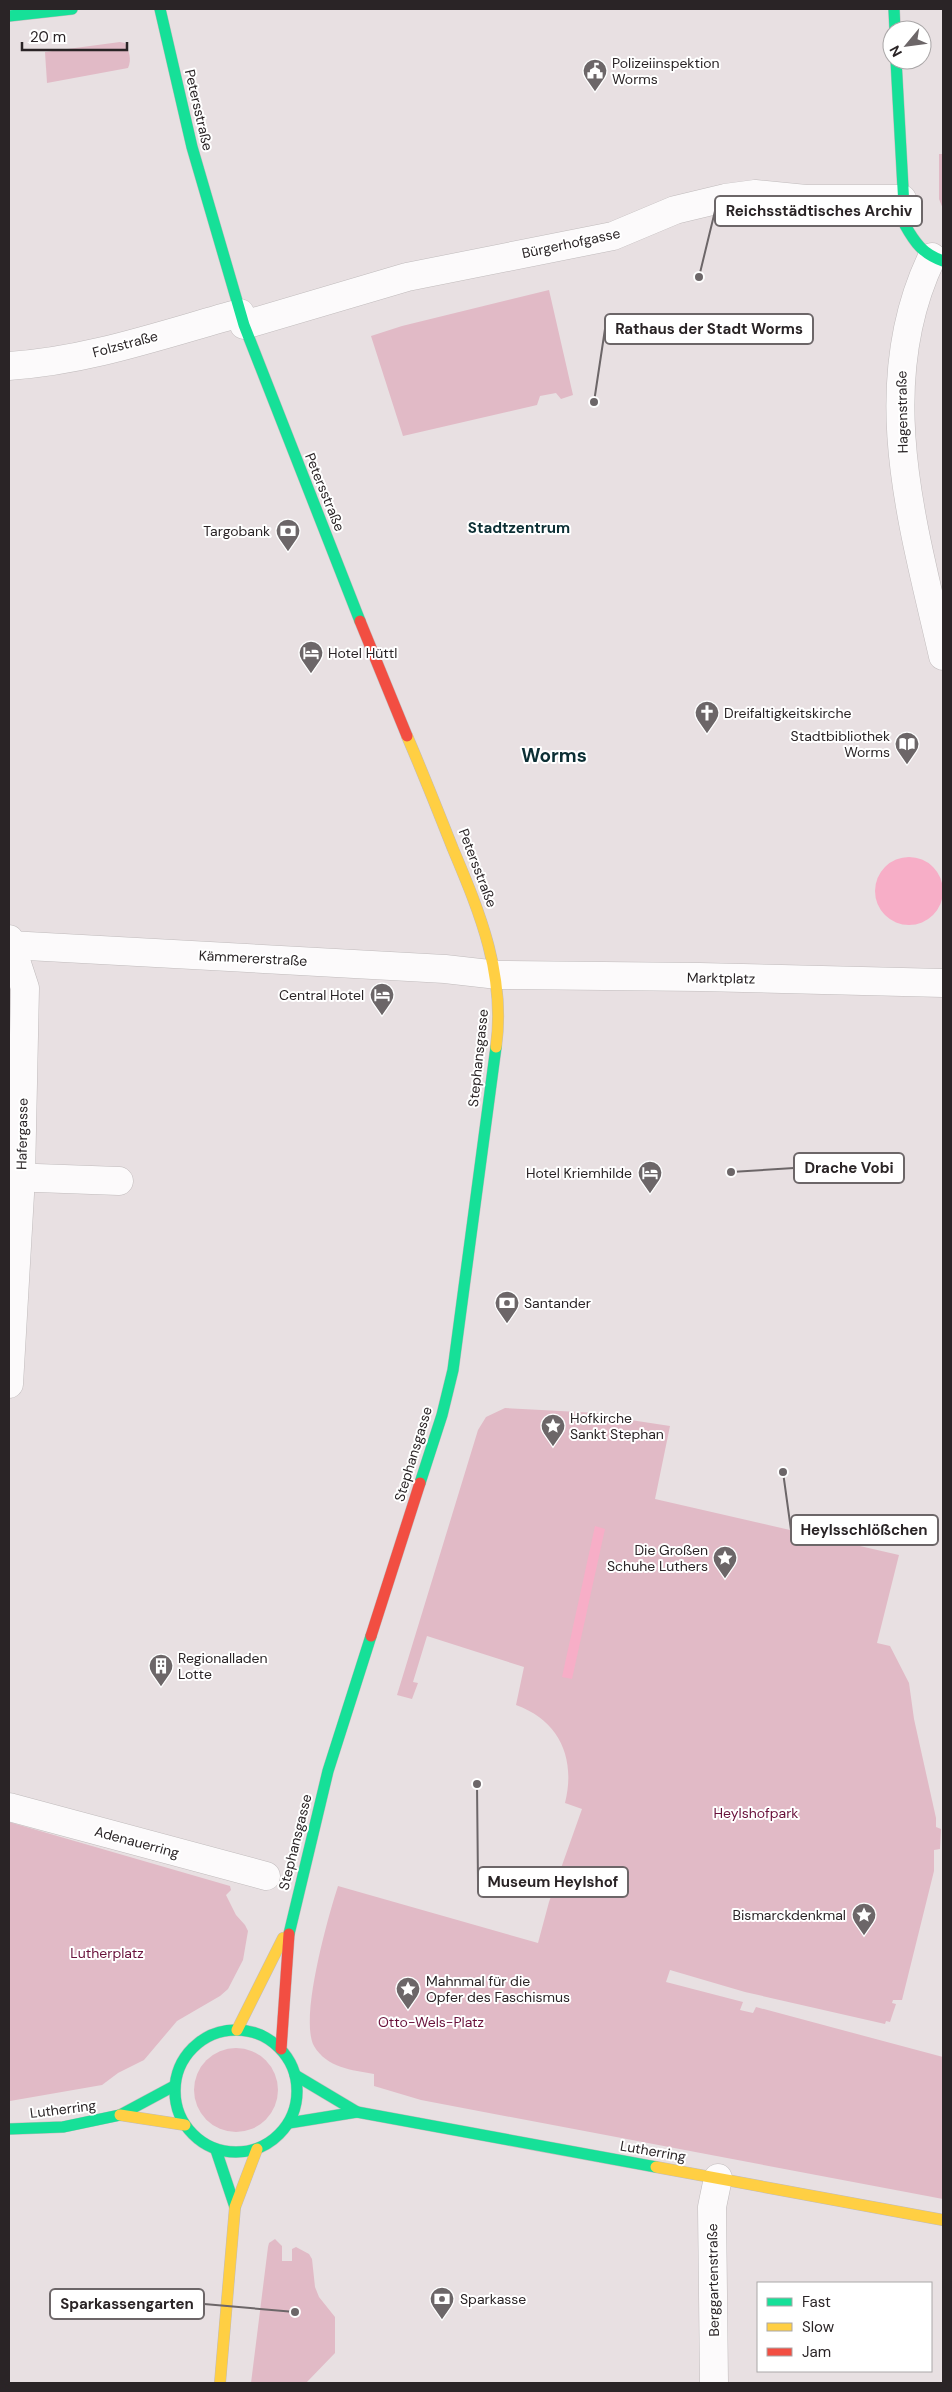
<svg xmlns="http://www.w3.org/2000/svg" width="952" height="2392" font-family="'DM Sans',sans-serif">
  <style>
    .green { fill: #e1bac6 }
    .water { fill: #f7aec7 }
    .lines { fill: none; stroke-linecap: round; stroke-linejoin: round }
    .street-casing { stroke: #c0bbbc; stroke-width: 29 }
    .fast-casing { stroke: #c0bbbc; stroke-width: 12 }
    .slow-casing { stroke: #c0bbbc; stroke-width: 12 }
    .jam-casing { stroke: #c0bbbc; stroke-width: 12 }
    .street { stroke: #fcfafb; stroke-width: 28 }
    .fast { stroke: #16e098; stroke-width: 11 }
    .slow { stroke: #ffcf43; stroke-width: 11 }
    .jam { stroke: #f24e42; stroke-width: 11 }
    .labels { text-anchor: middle; stroke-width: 4; stroke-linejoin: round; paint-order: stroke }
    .poi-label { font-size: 14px; fill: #2a2426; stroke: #fff; text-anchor: start }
    .street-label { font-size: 14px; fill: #2a2426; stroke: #fff }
    .park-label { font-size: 14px; fill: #69113b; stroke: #fff }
    .neighbourhood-label { font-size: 15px; font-weight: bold; fill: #0c2f34; stroke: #fff }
    .district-label { font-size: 19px; font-weight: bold; fill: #0c2f34; stroke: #fff }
    .leader { fill: none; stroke: #6c6668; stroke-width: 2 }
    .callout-dot { fill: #6c6668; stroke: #fff; stroke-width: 2 }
    .callout { fill: #fff; stroke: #6c6668; stroke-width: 2 }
    .callout-label { font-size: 15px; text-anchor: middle; font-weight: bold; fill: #2a2426 }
  </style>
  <rect width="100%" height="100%" fill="#e8e0e2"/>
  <g class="green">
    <path d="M 120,42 L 125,43 C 129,51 132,59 128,68 L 47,83 L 45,52 Z"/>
    <polygon points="939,154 943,154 943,209 939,199"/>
    <polygon points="549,290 573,395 561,399 556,393 540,396 537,405 403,436 371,336 402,326"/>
    <path d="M 505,1408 L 598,1413 L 598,1415 L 670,1426 L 655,1499 L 899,1555 L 877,1643 L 890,1646 L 909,1683 L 914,1719 L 936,1818 L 936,1827 L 941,1829 L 940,1849 L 934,1850 L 934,1871 L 902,2000 L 893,2000 L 892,2003 L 896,2004 L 890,2022 L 886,2021 L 885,2024 L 745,1992 L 670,1970 L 666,1982 L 743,2002 L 740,2010 L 753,2013 L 756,2007 L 943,2057 L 943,2199 L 421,2100 L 374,2086 L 374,2074 C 352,2070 327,2068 314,2046 C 299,2019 328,1917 338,1886 L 538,1943 L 549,1902 L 582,1809 L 565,1803 C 576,1759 560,1721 516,1705 L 524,1667 L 427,1636 L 413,1682 L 418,1683 L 412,1699 L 397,1695 L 478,1430 L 486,1417 Z"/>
    <polygon points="9,1822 230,1886 231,1890 226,1895 236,1915 245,1925 248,1931 243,1960 228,1989 220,1996 177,2021 144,2060 118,2073 102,2085 10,2101"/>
    <circle cx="236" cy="2090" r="42"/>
    <polygon points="275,2239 282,2246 282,2261 292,2261 292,2249 296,2247 309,2254 312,2259 315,2287 319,2297 335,2317 335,2353 306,2383 251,2383 268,2247 269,2243"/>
  </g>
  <g class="water">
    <circle cx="909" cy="891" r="34"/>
    <polygon points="595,1526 605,1529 572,1679 562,1677"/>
  </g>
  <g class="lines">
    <defs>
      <g id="street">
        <path d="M 932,257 C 870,386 913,525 943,656"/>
        <polyline points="244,325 407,277 613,236 675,210 725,198 755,194 806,199 902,199"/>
        <path d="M 9,366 C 88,361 164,334 240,313"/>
        <polyline points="9,939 25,988 21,1177 9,1384"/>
        <polyline points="9,945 445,969 498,975 700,977 943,983"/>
        <polyline points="9,1177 119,1181"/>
        <polyline points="9,1807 266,1876"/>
        <polyline points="714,2383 712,2207 718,2178"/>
      </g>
      <g id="fast">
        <polyline points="160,9 192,147 244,325 360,621"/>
        <polyline points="894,9 895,30"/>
        <polyline points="9,16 72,9"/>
        <path d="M 896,60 L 905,225 C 915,243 923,254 943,261"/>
        <polyline points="420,1483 442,1415 453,1370 496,1047"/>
        <polyline points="289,1934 328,1771 371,1636"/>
        <circle cx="236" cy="2091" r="61"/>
        <polyline points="295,2075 357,2112"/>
        <polyline points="289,2123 357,2112 656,2167"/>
        <polyline points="9,2129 63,2127 120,2115 174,2086"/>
        <polyline points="216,2150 235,2207"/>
      </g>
      <g id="slow">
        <path d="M 407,736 C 423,773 438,811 453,849 C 480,913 506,976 496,1047"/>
        <polyline points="237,2030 283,1938"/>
        <polyline points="120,2115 185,2125"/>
        <polyline points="656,2167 943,2220"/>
        <polyline points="220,2383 235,2207 257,2149"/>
      </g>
      <g id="jam">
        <polyline points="360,621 407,736"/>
        <polyline points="371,1636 420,1483"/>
        <polyline points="281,2049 289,1934"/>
      </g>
    </defs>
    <use href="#street" class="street-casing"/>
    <use href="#fast" class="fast-casing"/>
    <use href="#slow" class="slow-casing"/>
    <use href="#jam" class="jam-casing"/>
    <use href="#street" class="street"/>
    <use href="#fast" class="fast"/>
    <use href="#slow" class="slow"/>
    <use href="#jam" class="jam"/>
  </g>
  <defs>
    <symbol id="civic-pin" viewBox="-11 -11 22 30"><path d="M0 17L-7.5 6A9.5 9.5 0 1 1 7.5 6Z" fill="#6c6668" stroke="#fff"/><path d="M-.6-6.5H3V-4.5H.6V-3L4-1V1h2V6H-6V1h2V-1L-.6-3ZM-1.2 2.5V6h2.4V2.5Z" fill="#fff"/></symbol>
    <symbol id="bank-pin" viewBox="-11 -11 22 30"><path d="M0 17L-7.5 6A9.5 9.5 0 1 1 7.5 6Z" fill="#6c6668" stroke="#fff"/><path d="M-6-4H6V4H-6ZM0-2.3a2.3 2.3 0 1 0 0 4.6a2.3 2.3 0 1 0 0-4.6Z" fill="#fff"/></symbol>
    <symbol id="hotel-pin" viewBox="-11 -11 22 30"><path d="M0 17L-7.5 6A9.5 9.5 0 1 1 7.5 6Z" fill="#6c6668" stroke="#fff"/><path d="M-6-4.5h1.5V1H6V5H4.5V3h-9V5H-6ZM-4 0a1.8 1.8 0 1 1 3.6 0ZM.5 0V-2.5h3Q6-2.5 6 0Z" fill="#fff"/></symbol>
    <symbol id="church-pin" viewBox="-11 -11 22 30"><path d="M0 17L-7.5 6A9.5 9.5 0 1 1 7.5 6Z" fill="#6c6668" stroke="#fff"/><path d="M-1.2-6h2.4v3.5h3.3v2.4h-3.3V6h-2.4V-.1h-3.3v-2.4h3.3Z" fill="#fff"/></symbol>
    <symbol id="library-pin" viewBox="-11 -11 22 30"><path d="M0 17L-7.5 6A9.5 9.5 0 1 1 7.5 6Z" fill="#6c6668" stroke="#fff"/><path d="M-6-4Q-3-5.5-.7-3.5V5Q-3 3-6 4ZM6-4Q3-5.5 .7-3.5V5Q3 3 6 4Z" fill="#fff"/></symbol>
    <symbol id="sight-pin" viewBox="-11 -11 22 30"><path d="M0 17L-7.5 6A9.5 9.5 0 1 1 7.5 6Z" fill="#6c6668" stroke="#fff"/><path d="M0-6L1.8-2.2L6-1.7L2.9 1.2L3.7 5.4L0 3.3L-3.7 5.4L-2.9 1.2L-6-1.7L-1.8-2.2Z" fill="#fff"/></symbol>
    <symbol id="building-pin" viewBox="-11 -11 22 30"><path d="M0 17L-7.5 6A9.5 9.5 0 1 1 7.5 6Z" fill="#6c6668" stroke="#fff"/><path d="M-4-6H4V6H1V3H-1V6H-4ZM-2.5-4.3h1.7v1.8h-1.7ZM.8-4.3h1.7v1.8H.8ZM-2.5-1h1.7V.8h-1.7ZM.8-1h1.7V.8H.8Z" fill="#fff"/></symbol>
  </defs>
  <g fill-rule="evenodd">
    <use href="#civic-pin" x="581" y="57" width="28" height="38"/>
    <use href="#bank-pin" x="274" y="517" width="28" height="38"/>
    <use href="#hotel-pin" x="297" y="639" width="28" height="38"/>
    <use href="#church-pin" x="693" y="699" width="28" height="38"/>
    <use href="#library-pin" x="893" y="730" width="28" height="38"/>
    <use href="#hotel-pin" x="368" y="981" width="28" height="38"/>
    <use href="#hotel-pin" x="636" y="1159" width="28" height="38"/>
    <use href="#bank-pin" x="493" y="1289" width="28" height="38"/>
    <use href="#sight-pin" x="539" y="1412" width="28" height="38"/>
    <use href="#sight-pin" x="711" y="1544" width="28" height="38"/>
    <use href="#building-pin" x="147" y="1652" width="28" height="38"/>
    <use href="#sight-pin" x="850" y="1901" width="28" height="38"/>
    <use href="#sight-pin" x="394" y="1975" width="28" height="38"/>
    <use href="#bank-pin" x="428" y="2285" width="28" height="38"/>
  </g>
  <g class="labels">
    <g class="poi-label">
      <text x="612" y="68">Polizeiinspektion<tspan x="612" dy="16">Worms</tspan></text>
      <text x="270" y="536" text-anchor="end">Targobank</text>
      <text x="328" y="658">Hotel Hüttl</text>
      <text x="724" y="718">Dreifaltigkeitskirche</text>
      <text x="890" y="741" text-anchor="end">Stadtbibliothek<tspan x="890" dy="16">Worms</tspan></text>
      <text x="364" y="1000" text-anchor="end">Central Hotel</text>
      <text x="632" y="1178" text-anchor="end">Hotel Kriemhilde</text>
      <text x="524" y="1308">Santander</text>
      <text x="570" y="1423">Hofkirche<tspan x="570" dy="16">Sankt Stephan</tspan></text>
      <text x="708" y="1555" text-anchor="end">Die Großen<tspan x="708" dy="16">Schuhe Luthers</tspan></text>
      <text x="178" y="1663">Regionalladen<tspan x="178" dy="16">Lotte</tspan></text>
      <text x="846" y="1920" text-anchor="end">Bismarckdenkmal</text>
      <text x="426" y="1986">Mahnmal für die<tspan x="426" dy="16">Opfer des Faschismus</tspan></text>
      <text x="460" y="2304">Sparkasse</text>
    </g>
    <g class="street-label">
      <text transform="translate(199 110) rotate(77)" y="5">Petersstraße</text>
      <text transform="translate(571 243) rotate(-12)" y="5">Bürgerhofgasse</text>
      <text transform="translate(125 344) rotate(-15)" y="5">Folzstraße</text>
      <text transform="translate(902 412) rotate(-91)" y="5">Hagenstraße</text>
      <text transform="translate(325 492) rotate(68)" y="5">Petersstraße</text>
      <text transform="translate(478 868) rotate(69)" y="5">Petersstraße</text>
      <text transform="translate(253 958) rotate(3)" y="5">Kämmererstraße</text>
      <text transform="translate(721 978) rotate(1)" y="5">Marktplatz</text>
      <text transform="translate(478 1058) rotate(-84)" y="5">Stephansgasse</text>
      <text transform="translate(22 1134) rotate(-89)" y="5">Hafergasse</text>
      <text transform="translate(413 1454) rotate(-73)" y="5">Stephansgasse</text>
      <text transform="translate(137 1842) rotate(15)" y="5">Adenauerring</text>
      <text transform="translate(295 1842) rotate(-76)" y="5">Stephansgasse</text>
      <text transform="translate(63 2109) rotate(-7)" y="5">Lutherring</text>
      <text transform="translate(653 2151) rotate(10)" y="5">Lutherring</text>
      <text transform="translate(713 2280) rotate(-91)" y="5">Berggartenstraße</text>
    </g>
    <g class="park-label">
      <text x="756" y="1818">Heylshofpark</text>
      <text x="107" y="1958">Lutherplatz</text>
      <text x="431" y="2027">Otto-Wels-Platz</text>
    </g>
    <g class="neighbourhood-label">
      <text x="519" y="533">Stadtzentrum</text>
    </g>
    <g class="district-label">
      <text x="554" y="762">Worms</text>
    </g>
  </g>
  <path class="leader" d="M699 277L715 211M594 402L605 329M731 1172L794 1168M783 1472L791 1530M477 1784L478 1882M295 2312L204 2304"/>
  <g class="callout-dot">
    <circle cx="699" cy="277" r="5"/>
    <circle cx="594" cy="402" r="5"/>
    <circle cx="731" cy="1172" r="5"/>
    <circle cx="783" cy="1472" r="5"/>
    <circle cx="477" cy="1784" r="5"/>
    <circle cx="295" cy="2312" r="5"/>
  </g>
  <g class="callout">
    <rect x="715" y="196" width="207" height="30" rx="5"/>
    <rect x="605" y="314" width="208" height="30" rx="5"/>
    <rect x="794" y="1153" width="110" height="30" rx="5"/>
    <rect x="791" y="1515" width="147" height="30" rx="5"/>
    <rect x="478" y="1867" width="150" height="30" rx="5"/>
    <rect x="50" y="2289" width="154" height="30" rx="5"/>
  </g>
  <g class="callout-label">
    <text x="819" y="216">Reichsstädtisches Archiv</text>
    <text x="709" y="334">Rathaus der Stadt Worms</text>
    <text x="849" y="1173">Drache Vobi</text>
    <text x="864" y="1535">Heylsschlößchen</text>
    <text x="553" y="1887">Museum Heylshof</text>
    <text x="127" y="2309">Sparkassengarten</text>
  </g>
  <rect width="952" height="2392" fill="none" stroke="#2a2426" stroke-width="20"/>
  <rect x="757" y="2282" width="175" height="90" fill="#ffffff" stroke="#aaa7a8"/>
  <rect x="767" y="2298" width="25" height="8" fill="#16e098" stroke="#aaa7a8"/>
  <text x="802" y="2307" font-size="15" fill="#2a2426">Fast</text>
  <rect x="767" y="2323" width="25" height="8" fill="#ffcf43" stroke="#aaa7a8"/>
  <text x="802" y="2332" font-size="15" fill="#2a2426">Slow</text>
  <rect x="767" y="2348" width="25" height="8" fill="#f24e42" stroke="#aaa7a8"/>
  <text x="802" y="2357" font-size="15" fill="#2a2426">Jam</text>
  <g transform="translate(907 45) rotate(241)"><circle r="24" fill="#ffffff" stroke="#aaa7a8"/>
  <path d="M0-4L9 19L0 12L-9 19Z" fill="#6c6668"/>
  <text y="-8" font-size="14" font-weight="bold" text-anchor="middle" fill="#2a2426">N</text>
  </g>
  <path d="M22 42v8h105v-8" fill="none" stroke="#2a2426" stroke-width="2.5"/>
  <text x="30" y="42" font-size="15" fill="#2a2426" stroke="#ffffff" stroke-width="4" paint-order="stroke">20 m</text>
</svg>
